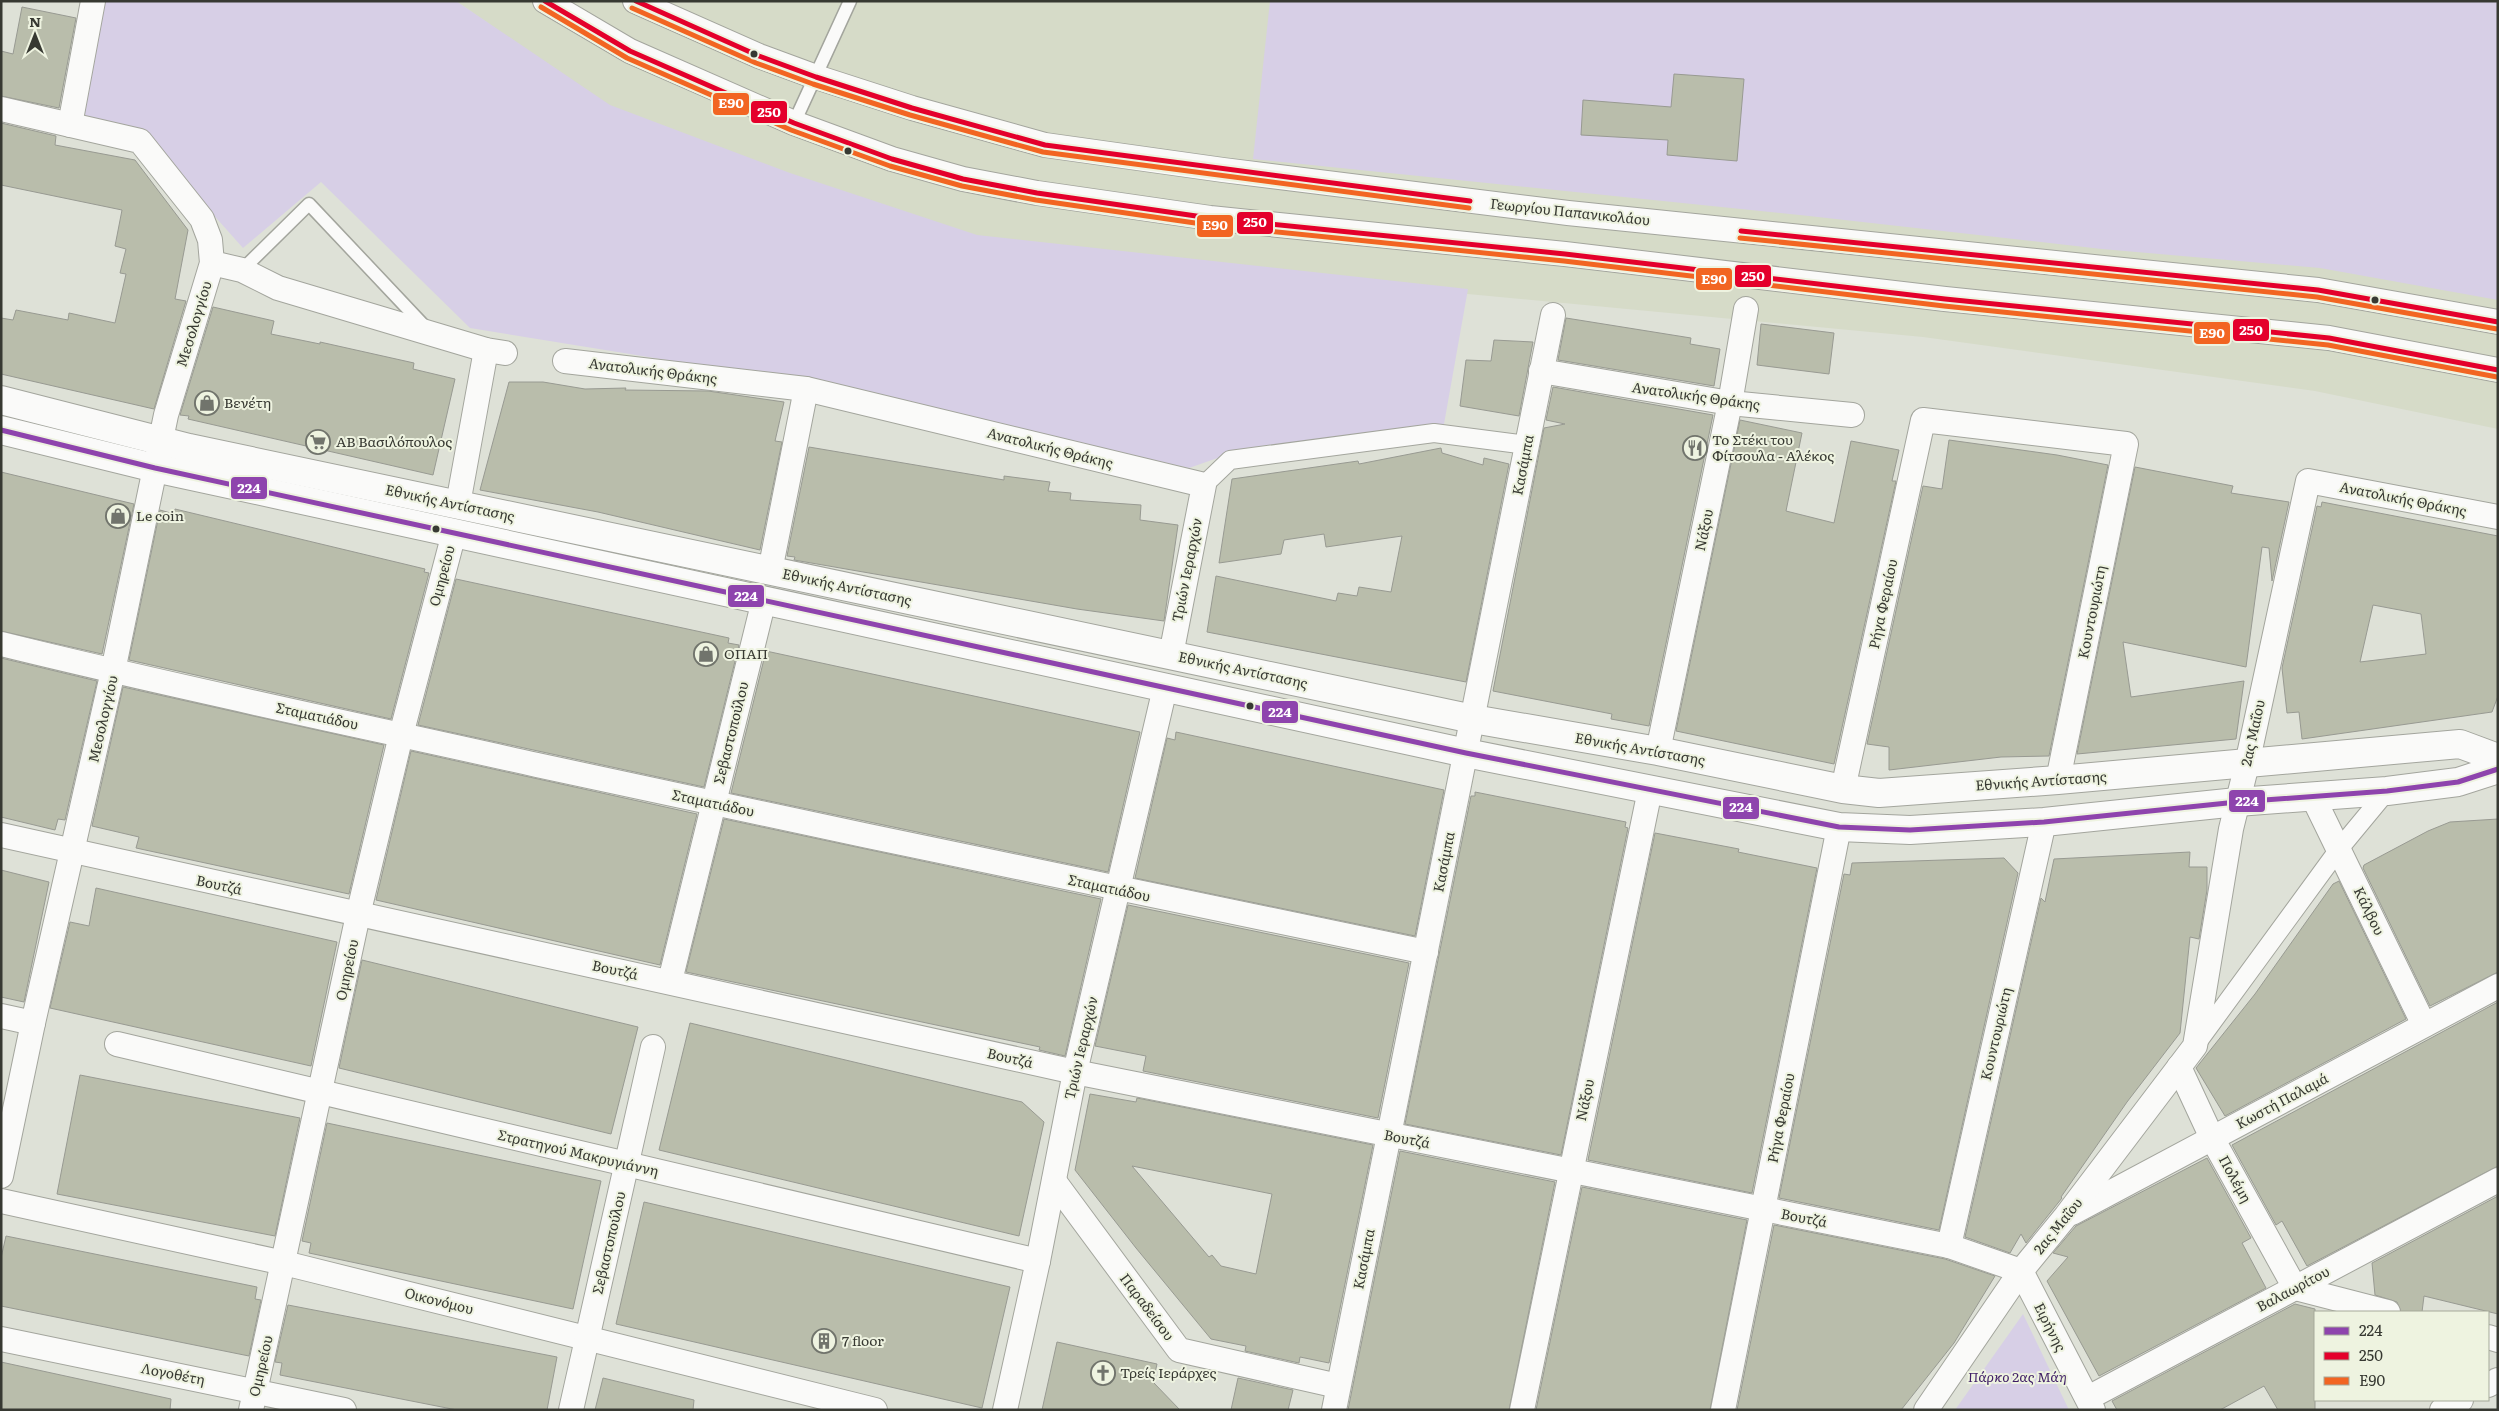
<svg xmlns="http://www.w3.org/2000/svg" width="2499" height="1411" font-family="Literata,serif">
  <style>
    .built { fill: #d6dbc8 }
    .green { fill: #d7cfe6 }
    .building { fill: #b9bdab; stroke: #989a92; fill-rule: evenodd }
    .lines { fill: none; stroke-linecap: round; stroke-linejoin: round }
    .service-casing { stroke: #a3a59d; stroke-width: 15 }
    .pedestrian-casing { stroke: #a3a59d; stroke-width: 20 }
    .minor-casing { stroke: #a3a59d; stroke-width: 26 }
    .secondary-casing { stroke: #a3a59d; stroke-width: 30 }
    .service { stroke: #fafaf9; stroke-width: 12 }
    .pedestrian { stroke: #fafaf9; stroke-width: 18 }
    .minor { stroke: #fafaf9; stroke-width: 24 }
    .secondary { stroke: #fafaf9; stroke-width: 28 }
    .bus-1-casing { stroke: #eef3e0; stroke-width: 9 }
    .bus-2-casing { stroke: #eef3e0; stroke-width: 9 }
    .bus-3-casing { stroke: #eef3e0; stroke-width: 9 }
    .bus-1 { stroke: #8e44ad; stroke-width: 5 }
    .bus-2 { stroke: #e4002b; stroke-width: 5 }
    .bus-3 { stroke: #f26522; stroke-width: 5 }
    .bus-dot { fill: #373932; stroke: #eef3e0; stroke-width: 2 }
    .labels { text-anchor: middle; stroke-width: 4; stroke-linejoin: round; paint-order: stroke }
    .street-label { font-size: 14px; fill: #373932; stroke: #eef3e0 }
    .poi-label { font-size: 14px; fill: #373932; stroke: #eef3e0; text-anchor: start }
    .park-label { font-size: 14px; font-style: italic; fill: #3e1c65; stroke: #eef3e0 }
    .line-badge { stroke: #eef3e0; stroke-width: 2 }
    .badge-label { font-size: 14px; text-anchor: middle; font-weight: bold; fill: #fff }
  </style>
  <rect width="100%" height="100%" fill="#dee1d7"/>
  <polygon class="built" points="456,1 2498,1 2498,429 2315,391 1923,337 1141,263 961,239 606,105"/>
  <g class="green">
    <polygon points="102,1 456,1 610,105 790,173 977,235 1468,289 1444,424 1246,448 1189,468 809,383 470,328 321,182 243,248 144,137 80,117"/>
    <polygon points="1270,1 2498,1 2498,300 2320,268 2102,249 1809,216 1253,159"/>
    <polygon points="2023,1314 2069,1410 1955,1410"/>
  </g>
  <g class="building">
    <polygon points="22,7 76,18 59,108 1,96 1,51 13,54"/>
    <polygon points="1674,74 1744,79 1737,161 1667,155 1668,140 1581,135 1583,100 1671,107"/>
    <polygon points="1,123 56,136 55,145 135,160 188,230 175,299 186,301 154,409 1,374 1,318 13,320 16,310 68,320 69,313 115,323 126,274 120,273 126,249 115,246 122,210 1,185"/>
    <polygon points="213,307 274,321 271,334 320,344 320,342 414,363 413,369 455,379 433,475 188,419 189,416 180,415"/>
    <polygon points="1566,318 1691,338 1690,344 1720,349 1714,386 1558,360"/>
    <polygon points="1761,324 1834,333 1829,374 1757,365"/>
    <polygon points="1494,340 1533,342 1519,416 1460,406 1466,360 1491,361"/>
    <polygon points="509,382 543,382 585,389 626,388 625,390 708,391 784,402 775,441 782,442 760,550 598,512 480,490"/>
    <polygon points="1553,387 1713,415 1649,726 1611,719 1612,714 1493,691 1544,428 1565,424 1546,420"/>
    <polygon points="1740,420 1802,433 1786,511 1834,523 1851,441 1899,450 1892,481 1896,481 1834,764 1676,731"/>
    <polygon points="1949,440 2057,455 2108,465 2049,756 2001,757 1889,770 1889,747 1867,744 1923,486 1942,489"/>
    <polygon points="809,447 1004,480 1004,476 1050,482 1048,491 1071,493 1070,500 1141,505 1140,520 1178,525 1164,621 1077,609 794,560 795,557 787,556"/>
    <polygon points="1441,448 1442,453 1483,465 1484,458 1509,464 1466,682 1207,632 1216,576 1336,601 1338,593 1357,596 1359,587 1391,592 1402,536 1326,547 1324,534 1284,540 1281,554 1219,563 1232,479 1358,461 1359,464"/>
    <polygon points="2135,467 2233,486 2231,493 2289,502 2272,581 2269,548 2262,547 2246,667 2123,642 2131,697 2244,681 2236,739 2077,754"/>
    <polygon points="1,472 134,504 102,654 1,631"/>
    <path d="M 2322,502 L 2498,536 L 2498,696 L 2492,712 L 2302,739 L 2299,712 L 2287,713 L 2282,668 L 2317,506 L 2321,507 ZM 2373,605 L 2421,614 L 2426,654 L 2360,662 Z"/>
    <polygon points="175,509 425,569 424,572 429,573 391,719 129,660 160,510 174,514"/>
    <polygon points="456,579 729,638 728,643 739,645 704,787 418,725"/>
    <polygon points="766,651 1140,732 1108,872 731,793"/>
    <polygon points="1,658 97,681 65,820 58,819 55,830 1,817"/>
    <polygon points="123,687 384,745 349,894 136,848 139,837 92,826"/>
    <polygon points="1176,732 1444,790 1415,936 1135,878 1167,738 1175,740"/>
    <polygon points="411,751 697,814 660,965 376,900"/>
    <polygon points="1475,792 1626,822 1625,827 1628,828 1561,1155 1405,1124 1471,796 1475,796"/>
    <polygon points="724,819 1101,899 1065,1056 1039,1050 1040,1047 686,972"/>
    <polygon points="2498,819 2498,972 2430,1006 2363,868 2364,865 2428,831 2450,822"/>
    <polygon points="1655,833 1739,849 1738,852 1817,868 1752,1193 1588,1160"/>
    <polygon points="2190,852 2189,867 2207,867 2207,890 2199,939 2190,937 2180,1033 2127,1102 2061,1197 2062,1198 2026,1243 2021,1234 2010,1253 1965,1237 2041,898 2045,902 2054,859"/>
    <polygon points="2004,858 2018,873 1939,1230 1779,1198 1844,874 1850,875 1852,863"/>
    <polygon points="1,870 49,882 24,1002 1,997"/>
    <polygon points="2339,881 2406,1019 2225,1116 2196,1068 2255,994 2333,884"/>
    <polygon points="96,888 337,942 311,1066 50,1008 70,922 89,926"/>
    <polygon points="1128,905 1409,963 1378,1118 1143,1071 1146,1056 1095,1046"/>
    <polygon points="362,960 638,1027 611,1134 339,1068"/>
    <polygon points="2498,1002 2498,1166 2307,1266 2282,1221 2276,1225 2232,1145"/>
    <polygon points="690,1023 1022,1102 1044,1122 1019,1236 659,1150"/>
    <polygon points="80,1075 300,1118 275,1236 57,1194"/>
    <path d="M 1090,1094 L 1136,1102 L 1137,1098 L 1373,1145 L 1329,1363 L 1300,1357 L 1299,1363 L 1245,1351 L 1246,1346 L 1211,1339 L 1136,1248 L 1075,1170 ZM 1132,1166 L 1272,1194 L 1256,1274 L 1221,1266 L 1212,1255 L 1209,1257 Z"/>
    <polygon points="327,1123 601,1181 573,1309 309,1253 311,1243 302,1241"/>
    <polygon points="1400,1151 1555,1182 1509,1410 1348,1410"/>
    <polygon points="2207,1158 2251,1238 2242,1243 2266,1288 2099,1376 2047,1281 2068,1257 2053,1253 2076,1226"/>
    <polygon points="1582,1187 1747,1220 1710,1410 1536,1410"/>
    <polygon points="2498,1196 2498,1314 2424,1296 2422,1312 2401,1312 2397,1302 2375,1295 2372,1263"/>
    <polygon points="644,1202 1010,1287 982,1408 616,1324"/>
    <polygon points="1774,1225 1945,1259 1995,1276 1954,1343 1901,1410 1737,1410"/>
    <polygon points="6,1236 257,1287 255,1299 261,1300 249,1356 1,1306 1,1258"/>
    <polygon points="2295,1304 2315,1309 2315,1410 2278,1410 2264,1386 2220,1410 2117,1410 2112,1401"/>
    <polygon points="288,1305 557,1357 547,1410 457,1410 280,1375 282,1363 275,1362"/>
    <polygon points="1057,1342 1157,1364 1153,1382 1180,1410 1042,1410"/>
    <polygon points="1,1362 171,1399 170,1410 1,1410"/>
    <polygon points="603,1378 694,1400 693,1410 595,1410"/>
    <polygon points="1238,1378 1293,1390 1288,1410 1231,1410"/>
  </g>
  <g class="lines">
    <defs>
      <g id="service">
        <polyline points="794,123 850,1"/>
        <polyline points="242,270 309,204 426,328"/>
      </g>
      <g id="pedestrian">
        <polyline points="1204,485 1230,460 1434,433 1527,445"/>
        <polyline points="2197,1043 2339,849 2387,791"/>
      </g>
      <g id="minor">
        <polyline points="545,1 630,51 794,123 892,159 963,179 1037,193 1210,218 1565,254 1945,299 2329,338 2498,370"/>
        <polyline points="635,1 759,56 816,77 912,108 1045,145 1223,170 1568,213 2318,290 2498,322"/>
        <polyline points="1,109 140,141 202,219 210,240 212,263 166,415 113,671 33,1023 1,1176"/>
        <polyline points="70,125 93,1"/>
        <polyline points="212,263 242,270 278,288 486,350 505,353"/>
        <polyline points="565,361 806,389 1204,485 1171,655"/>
        <polyline points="1541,371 1730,403 1852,415"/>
        <polyline points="458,504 486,350"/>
        <polyline points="770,571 806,389"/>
        <path d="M 1,644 C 179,688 358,725 537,765 C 833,829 1129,892 1426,952"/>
        <polyline points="1658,751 1730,403 1746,309"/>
        <polyline points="1843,789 1923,420 2126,444 2058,780"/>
        <polyline points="2313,797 2424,1025"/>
        <polyline points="1,835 1075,1072 1949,1246 2021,1271 2093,1410"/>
        <polyline points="670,981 764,600"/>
        <polyline points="1,1016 33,1023"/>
        <polyline points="117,1044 1038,1261"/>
        <polyline points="2179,1067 2212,1138 2295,1288 2388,1312"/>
        <polyline points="1054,1181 1179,1350 1338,1386"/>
        <polyline points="1,1201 284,1263 875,1410"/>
        <polyline points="2072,1213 2498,986"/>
        <polyline points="1949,1246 2044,822"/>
        <polyline points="2488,1337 2498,1340"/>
        <polyline points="1,1339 344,1410"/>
        <polyline points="2488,1385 2498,1380"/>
        <polyline points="2088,1398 2498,1180"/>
        <polyline points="251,1410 358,915 401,735 454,533"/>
        <polyline points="571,1410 653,1047"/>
        <polyline points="1005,1410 1038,1261 1075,1072 1165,688"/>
        <polyline points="1334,1410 1553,315"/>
        <polyline points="1522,1410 1650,790"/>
        <polyline points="1723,1410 1839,827"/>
        <polyline points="1926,1410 2021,1271 2066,1216 2195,1046 2231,829 2247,764 2308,481 2498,517"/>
        <polyline points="2442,1410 2461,1400"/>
      </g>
      <g id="secondary">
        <polyline points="1,400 189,448 1473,719 1658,751 1843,789 1879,793 2058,780 2460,744 2498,758"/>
        <polyline points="1,430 155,468 1466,753 1839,827 1910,830 2044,822 2237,802 2387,791 2458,782 2498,769"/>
      </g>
    </defs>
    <use href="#service" class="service-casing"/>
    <use href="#pedestrian" class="pedestrian-casing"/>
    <use href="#minor" class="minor-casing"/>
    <use href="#secondary" class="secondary-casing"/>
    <use href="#service" class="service"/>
    <use href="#pedestrian" class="pedestrian"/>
    <use href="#minor" class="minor"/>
    <use href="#secondary" class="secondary"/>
    <defs>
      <polyline id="bus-1" points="1,430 155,468 1466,753 1839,827 1910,830 2044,822 2237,802 2387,791 2458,782 2498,769"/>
      <g id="bus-2">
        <polyline points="545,1 630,51 794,123 892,159 963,179 1037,193 1210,218 1565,254 1945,299 2329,338 2498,370"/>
        <polyline points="636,1 759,56 816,77 912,108 1045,145 1470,201"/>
        <polyline points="1741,231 2318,290 2498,322"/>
      </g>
      <g id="bus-3">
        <polyline points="541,7 627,58 791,130 890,166 962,186 1036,200 1209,225 1564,261 1944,306 2328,345 2497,377"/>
        <polyline points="632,8 756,63 813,84 910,115 1043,152 1469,208"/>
        <polyline points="1740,238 2317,297 2497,329"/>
      </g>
    </defs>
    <use href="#bus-1" class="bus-1-casing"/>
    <use href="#bus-2" class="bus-2-casing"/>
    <use href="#bus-3" class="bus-3-casing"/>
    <use href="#bus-1" class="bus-1"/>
    <use href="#bus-2" class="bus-2"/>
    <use href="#bus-3" class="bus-3"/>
  </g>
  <defs>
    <symbol id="shop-ring" viewBox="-11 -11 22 22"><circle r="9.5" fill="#eef3e0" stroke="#71746c" stroke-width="1.5"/><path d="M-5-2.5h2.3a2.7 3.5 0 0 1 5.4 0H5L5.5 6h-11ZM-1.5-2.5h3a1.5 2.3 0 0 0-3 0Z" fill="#71746c"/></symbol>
    <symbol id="supermarket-ring" viewBox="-11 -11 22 22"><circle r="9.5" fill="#eef3e0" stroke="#71746c" stroke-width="1.5"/><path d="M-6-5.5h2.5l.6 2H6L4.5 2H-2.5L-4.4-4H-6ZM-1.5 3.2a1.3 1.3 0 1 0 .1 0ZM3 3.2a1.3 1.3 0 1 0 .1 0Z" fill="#71746c"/></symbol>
    <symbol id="restaurant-ring" viewBox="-11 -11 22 22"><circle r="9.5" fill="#eef3e0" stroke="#71746c" stroke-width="1.5"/><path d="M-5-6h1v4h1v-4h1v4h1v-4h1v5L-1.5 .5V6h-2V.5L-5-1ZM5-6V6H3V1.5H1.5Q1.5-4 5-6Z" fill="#71746c"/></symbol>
    <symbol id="building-ring" viewBox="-11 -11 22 22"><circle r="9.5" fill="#eef3e0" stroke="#71746c" stroke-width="1.5"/><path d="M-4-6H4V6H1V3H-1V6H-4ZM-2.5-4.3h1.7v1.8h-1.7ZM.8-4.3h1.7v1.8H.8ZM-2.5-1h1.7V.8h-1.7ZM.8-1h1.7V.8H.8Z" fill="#71746c"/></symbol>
    <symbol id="church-ring" viewBox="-11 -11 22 22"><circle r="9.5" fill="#eef3e0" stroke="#71746c" stroke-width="1.5"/><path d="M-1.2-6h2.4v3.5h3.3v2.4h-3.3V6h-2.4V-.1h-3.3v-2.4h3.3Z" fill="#71746c"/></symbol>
  </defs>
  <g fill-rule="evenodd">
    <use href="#shop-ring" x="193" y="389" width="28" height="28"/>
    <use href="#supermarket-ring" x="304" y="428" width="28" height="28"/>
    <use href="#restaurant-ring" x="1681" y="434" width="28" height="28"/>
    <use href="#shop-ring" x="104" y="502" width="28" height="28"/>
    <use href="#shop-ring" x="692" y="640" width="28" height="28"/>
    <use href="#building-ring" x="810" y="1327" width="28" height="28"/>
    <use href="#church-ring" x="1089" y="1359" width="28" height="28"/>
  </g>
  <g class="bus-dot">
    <circle cx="754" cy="54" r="4.5"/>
    <circle cx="848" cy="151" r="4.5"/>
    <circle cx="2375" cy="300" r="4.5"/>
    <circle cx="436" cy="529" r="4.5"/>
    <circle cx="1250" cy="706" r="4.5"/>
  </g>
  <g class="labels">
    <g class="street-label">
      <text transform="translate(1570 212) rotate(6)" y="5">Γεωργίου Παπανικολάου</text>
      <text transform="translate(194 324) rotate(-73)" y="5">Μεσολογγίου</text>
      <text transform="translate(653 371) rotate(7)" y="5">Ανατολικής Θράκης</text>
      <text transform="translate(1696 396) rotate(8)" y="5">Ανατολικής Θράκης</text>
      <text transform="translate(1050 448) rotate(14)" y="5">Ανατολικής Θράκης</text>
      <text transform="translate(1523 465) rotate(-79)" y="5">Κασάμπα</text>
      <text transform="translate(2403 499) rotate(11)" y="5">Ανατολικής Θράκης</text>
      <text transform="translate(450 503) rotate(12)" y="5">Εθνικής Αντίστασης</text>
      <text transform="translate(1704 530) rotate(-78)" y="5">Νάξου</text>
      <text transform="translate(1187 570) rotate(-79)" y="5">Τριών Ιεραρχών</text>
      <text transform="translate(442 576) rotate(-75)" y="5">Ομηρείου</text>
      <text transform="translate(847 587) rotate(12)" y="5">Εθνικής Αντίστασης</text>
      <text transform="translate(1883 604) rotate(-78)" y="5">Ρήγα Φεραίου</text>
      <text transform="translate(2092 612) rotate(-79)" y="5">Κουντουριώτη</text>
      <text transform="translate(1243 670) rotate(12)" y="5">Εθνικής Αντίστασης</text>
      <text transform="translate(317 716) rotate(12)" y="5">Σταματιάδου</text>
      <text transform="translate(103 719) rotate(-77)" y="5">Μεσολογγίου</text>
      <text transform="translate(731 733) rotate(-76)" y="5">Σεβαστοπούλου</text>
      <text transform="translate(2253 733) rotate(-78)" y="5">2ας Μαΐου</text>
      <text transform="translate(1640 749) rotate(10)" y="5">Εθνικής Αντίστασης</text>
      <text transform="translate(2041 781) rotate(-4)" y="5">Εθνικής Αντίστασης</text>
      <text transform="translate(713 803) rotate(12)" y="5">Σταματιάδου</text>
      <text transform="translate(1444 862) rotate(-79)" y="5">Κασάμπα</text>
      <text transform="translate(219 885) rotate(12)" y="5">Βουτζά</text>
      <text transform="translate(1109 888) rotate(12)" y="5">Σταματιάδου</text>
      <text transform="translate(2369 911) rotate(64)" y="5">Κάλβου</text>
      <text transform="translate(347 970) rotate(-78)" y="5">Ομηρείου</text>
      <text transform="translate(615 970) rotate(12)" y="5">Βουτζά</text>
      <text transform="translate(1996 1034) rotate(-77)" y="5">Κουντουριώτη</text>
      <text transform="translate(1081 1048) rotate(-77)" y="5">Τριών Ιεραρχών</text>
      <text transform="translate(1010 1058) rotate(13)" y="5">Βουτζά</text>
      <text transform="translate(1585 1100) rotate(-78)" y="5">Νάξου</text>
      <text transform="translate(2282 1101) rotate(-28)" y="5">Κωστή Παλαμά</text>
      <text transform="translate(1781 1118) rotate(-79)" y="5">Ρήγα Φεραίου</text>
      <text transform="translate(1407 1139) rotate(11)" y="5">Βουτζά</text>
      <text transform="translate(578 1153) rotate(13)" y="5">Στρατηγού Μακρυγιάννη</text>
      <text transform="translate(2235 1179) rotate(61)" y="5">Πολέμη</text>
      <text transform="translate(1804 1218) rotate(11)" y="5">Βουτζά</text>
      <text transform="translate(2058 1226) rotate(-51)" y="5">2ας Μαΐου</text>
      <text transform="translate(609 1243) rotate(-77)" y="5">Σεβαστοπούλου</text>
      <text transform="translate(1364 1259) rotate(-79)" y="5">Κασάμπα</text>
      <text transform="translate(2293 1289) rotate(-28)" y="5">Βαλαωρίτου</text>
      <text transform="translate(439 1301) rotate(14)" y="5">Οικονόμου</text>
      <text transform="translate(1147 1307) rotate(53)" y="5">Παραδείσου</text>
      <text transform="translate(2050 1327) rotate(63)" y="5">Ειρήνης</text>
      <text transform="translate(261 1366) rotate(-77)" y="5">Ομηρείου</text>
      <text transform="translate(173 1374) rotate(11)" y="5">Λογοθέτη</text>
    </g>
    <g class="poi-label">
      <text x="224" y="408">Βενέτη</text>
      <text x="1712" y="445">Το Στέκι του<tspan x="1712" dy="16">Φίτσουλα - Αλέκος</tspan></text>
      <text x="336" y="447">ΑΒ Βασιλόπουλος</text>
      <text x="136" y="521">Le coin</text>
      <text x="724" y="659">ΟΠΑΠ</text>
      <text x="842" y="1346">7 floor</text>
      <text x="1120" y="1378">Τρείς Ιεράρχες</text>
    </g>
    <g class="park-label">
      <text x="2017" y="1382">Πάρκο 2ας Μάη</text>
    </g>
  </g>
  <g class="line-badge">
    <rect x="712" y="92" width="38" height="24" rx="5" fill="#f26522"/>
    <rect x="750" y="100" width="38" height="24" rx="5" fill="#e4002b"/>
    <rect x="1236" y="211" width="38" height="24" rx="5" fill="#e4002b"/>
    <rect x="1196" y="214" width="38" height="24" rx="5" fill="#f26522"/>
    <rect x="1734" y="264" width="38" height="24" rx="5" fill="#e4002b"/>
    <rect x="1695" y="267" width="38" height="24" rx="5" fill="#f26522"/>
    <rect x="2232" y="318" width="38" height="24" rx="5" fill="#e4002b"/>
    <rect x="2193" y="321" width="38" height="24" rx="5" fill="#f26522"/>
    <rect x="230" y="476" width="38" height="24" rx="5" fill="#8e44ad"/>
    <rect x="727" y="584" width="38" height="24" rx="5" fill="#8e44ad"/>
    <rect x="1261" y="700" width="38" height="24" rx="5" fill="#8e44ad"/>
    <rect x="2228" y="789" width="38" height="24" rx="5" fill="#8e44ad"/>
    <rect x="1722" y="796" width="38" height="24" rx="5" fill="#8e44ad"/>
  </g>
  <g class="badge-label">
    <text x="731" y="108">Ε90</text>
    <text x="769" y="117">250</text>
    <text x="1255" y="227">250</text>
    <text x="1215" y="230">Ε90</text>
    <text x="1753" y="281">250</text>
    <text x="1714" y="284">Ε90</text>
    <text x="2251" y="335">250</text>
    <text x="2212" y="338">Ε90</text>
    <text x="249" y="493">224</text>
    <text x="746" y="601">224</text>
    <text x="1280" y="717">224</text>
    <text x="2247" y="806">224</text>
    <text x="1741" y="812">224</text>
  </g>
  <rect width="2499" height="1411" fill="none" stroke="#373932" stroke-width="5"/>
  <rect x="2314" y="1311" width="175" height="90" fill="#eef3e0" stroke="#a5a99a"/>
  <rect x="2324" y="1327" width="25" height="8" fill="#8e44ad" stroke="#a5a99a"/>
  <text x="2359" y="1336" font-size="15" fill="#373932">224</text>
  <rect x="2324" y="1352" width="25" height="8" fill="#e4002b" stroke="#a5a99a"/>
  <text x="2359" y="1361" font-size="15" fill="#373932">250</text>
  <rect x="2324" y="1377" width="25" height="8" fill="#f26522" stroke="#a5a99a"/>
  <text x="2359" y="1386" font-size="15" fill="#373932">Ε90</text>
  <g transform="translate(35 35)" stroke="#eef3e0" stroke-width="4" paint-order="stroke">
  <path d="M0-4L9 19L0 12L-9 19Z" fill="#373932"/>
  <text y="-8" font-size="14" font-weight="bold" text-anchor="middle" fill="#373932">N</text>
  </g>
</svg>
